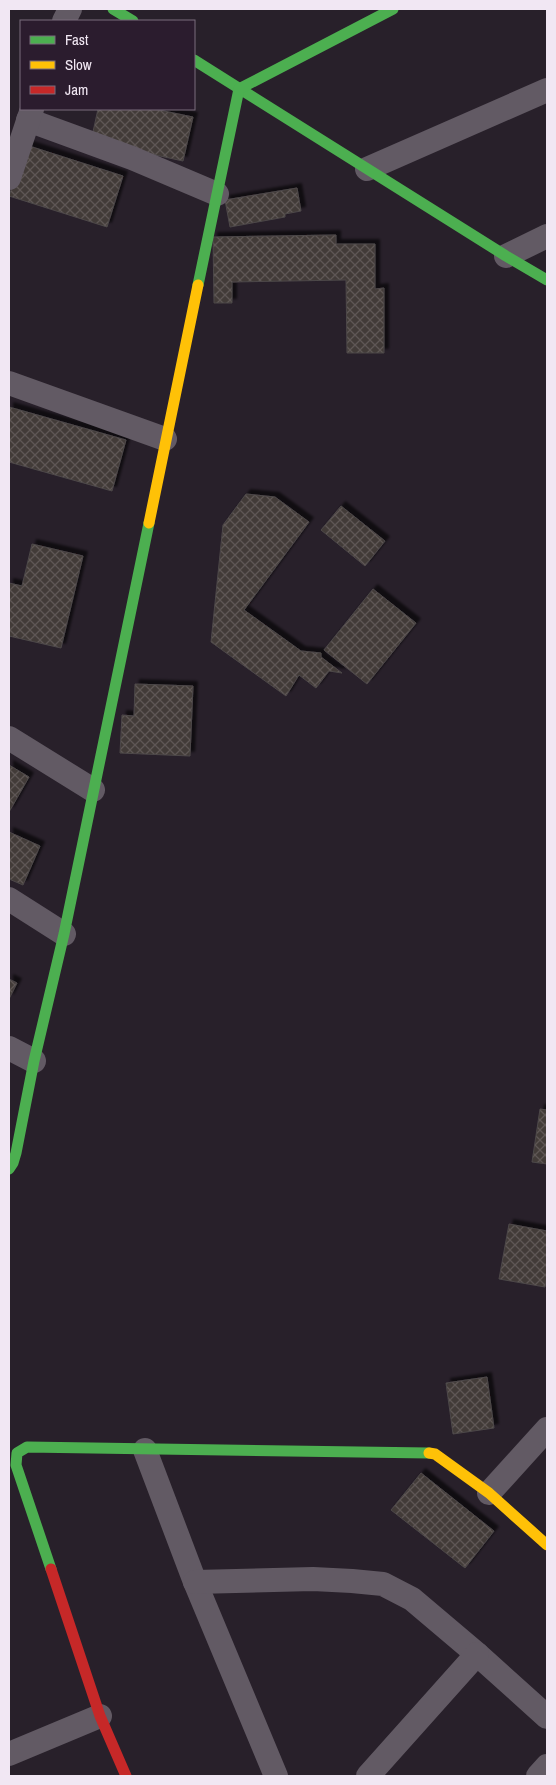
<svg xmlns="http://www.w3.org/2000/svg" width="556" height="1785" font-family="'Archivo Narrow',sans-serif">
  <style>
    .building { fill: url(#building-cross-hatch); stroke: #4d4849; filter: url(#shadow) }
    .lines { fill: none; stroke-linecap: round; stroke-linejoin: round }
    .street { stroke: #625a64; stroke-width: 24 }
    .fast { stroke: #4caf50; stroke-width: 11 }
    .slow { stroke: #ffc107; stroke-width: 11 }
    .jam { stroke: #c62828; stroke-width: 11 }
  </style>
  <defs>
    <pattern id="building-cross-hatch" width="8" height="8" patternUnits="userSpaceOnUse" patternTransform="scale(1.25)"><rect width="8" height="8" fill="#423b38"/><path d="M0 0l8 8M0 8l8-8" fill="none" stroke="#5e5755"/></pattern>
    <filter id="shadow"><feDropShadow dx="4.5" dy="-4.5" stdDeviation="1" flood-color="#0009"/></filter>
  </defs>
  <rect width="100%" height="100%" fill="#28202a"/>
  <g class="building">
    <polygon points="98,109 154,109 193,117 183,161 91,141"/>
    <polygon points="26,145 123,176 107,227 9,196"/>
    <polygon points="297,188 301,211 285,214 285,217 230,227 225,200"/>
    <polygon points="336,235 336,244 375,244 375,289 384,288 384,353 347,353 346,280 232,282 232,303 214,303 213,237"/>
    <polygon points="9,407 126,440 112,491 9,462"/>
    <polygon points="246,494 275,497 309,522 244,610 301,651 321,653 321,657 342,673 329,671 316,688 299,675 286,696 211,642 223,525"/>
    <polygon points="341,506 385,541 365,566 321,530"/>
    <polygon points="32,544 83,556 61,648 9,636 9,583 22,586"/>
    <polygon points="373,589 416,623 367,684 324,650"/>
    <polygon points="135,684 193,686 190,756 120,753 122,715 134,716"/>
    <polygon points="9,765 29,777 9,812"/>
    <polygon points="9,832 40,846 23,885 9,879"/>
    <polygon points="9,979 17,983 9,999"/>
    <polygon points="540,1109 547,1110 547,1164 532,1162"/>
    <polygon points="509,1224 547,1231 547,1276 545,1287 499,1279"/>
    <polygon points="487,1377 494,1428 453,1434 446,1383"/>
    <polygon points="421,1473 494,1531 465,1568 391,1510"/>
  </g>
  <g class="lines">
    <g class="street">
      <polyline points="64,21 70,9"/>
      <polyline points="28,120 132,158 217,194"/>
      <polyline points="367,169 547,90"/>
      <polyline points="9,178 32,109"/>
      <polyline points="506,256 547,236"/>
      <polyline points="9,383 165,439"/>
      <polyline points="9,738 93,790"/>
      <polyline points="9,899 64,934"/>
      <polyline points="9,1048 34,1061"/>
      <polyline points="145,1450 195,1582 276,1776"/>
      <polyline points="489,1493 547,1429"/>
      <polyline points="195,1582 313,1579 352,1581 383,1584 412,1599 477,1654 547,1717"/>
      <polyline points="9,1754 100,1716"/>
      <polyline points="368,1776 477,1654"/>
      <polyline points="538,1776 547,1766"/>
    </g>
    <g class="fast">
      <polyline points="113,9 133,21"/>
      <polyline points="194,60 506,256 547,280"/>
      <polyline points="198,285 239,89 393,9"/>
      <polyline points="9,1169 13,1163 16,1153 34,1061 64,934 149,523"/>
      <polyline points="51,1569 16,1465 17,1453 27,1447 429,1453"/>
    </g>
    <g class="slow">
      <polyline points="149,523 198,285"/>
      <polyline points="429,1453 435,1454 489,1493 547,1545"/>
    </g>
    <polyline class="jam" points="51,1569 100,1716 126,1776"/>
  </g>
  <rect width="556" height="1785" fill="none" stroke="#f1e7f3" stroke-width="20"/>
  <rect x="20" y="20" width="175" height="90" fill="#2b1c2e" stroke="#7a6d7d"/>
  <rect x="30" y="36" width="25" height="8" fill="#4caf50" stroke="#7a6d7d"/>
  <text x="65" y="45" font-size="15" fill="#f1e7f3">Fast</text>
  <rect x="30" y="61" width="25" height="8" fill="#ffc107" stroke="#7a6d7d"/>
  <text x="65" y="70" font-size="15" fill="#f1e7f3">Slow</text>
  <rect x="30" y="86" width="25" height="8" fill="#c62828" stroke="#7a6d7d"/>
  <text x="65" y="95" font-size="15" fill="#f1e7f3">Jam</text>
</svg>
